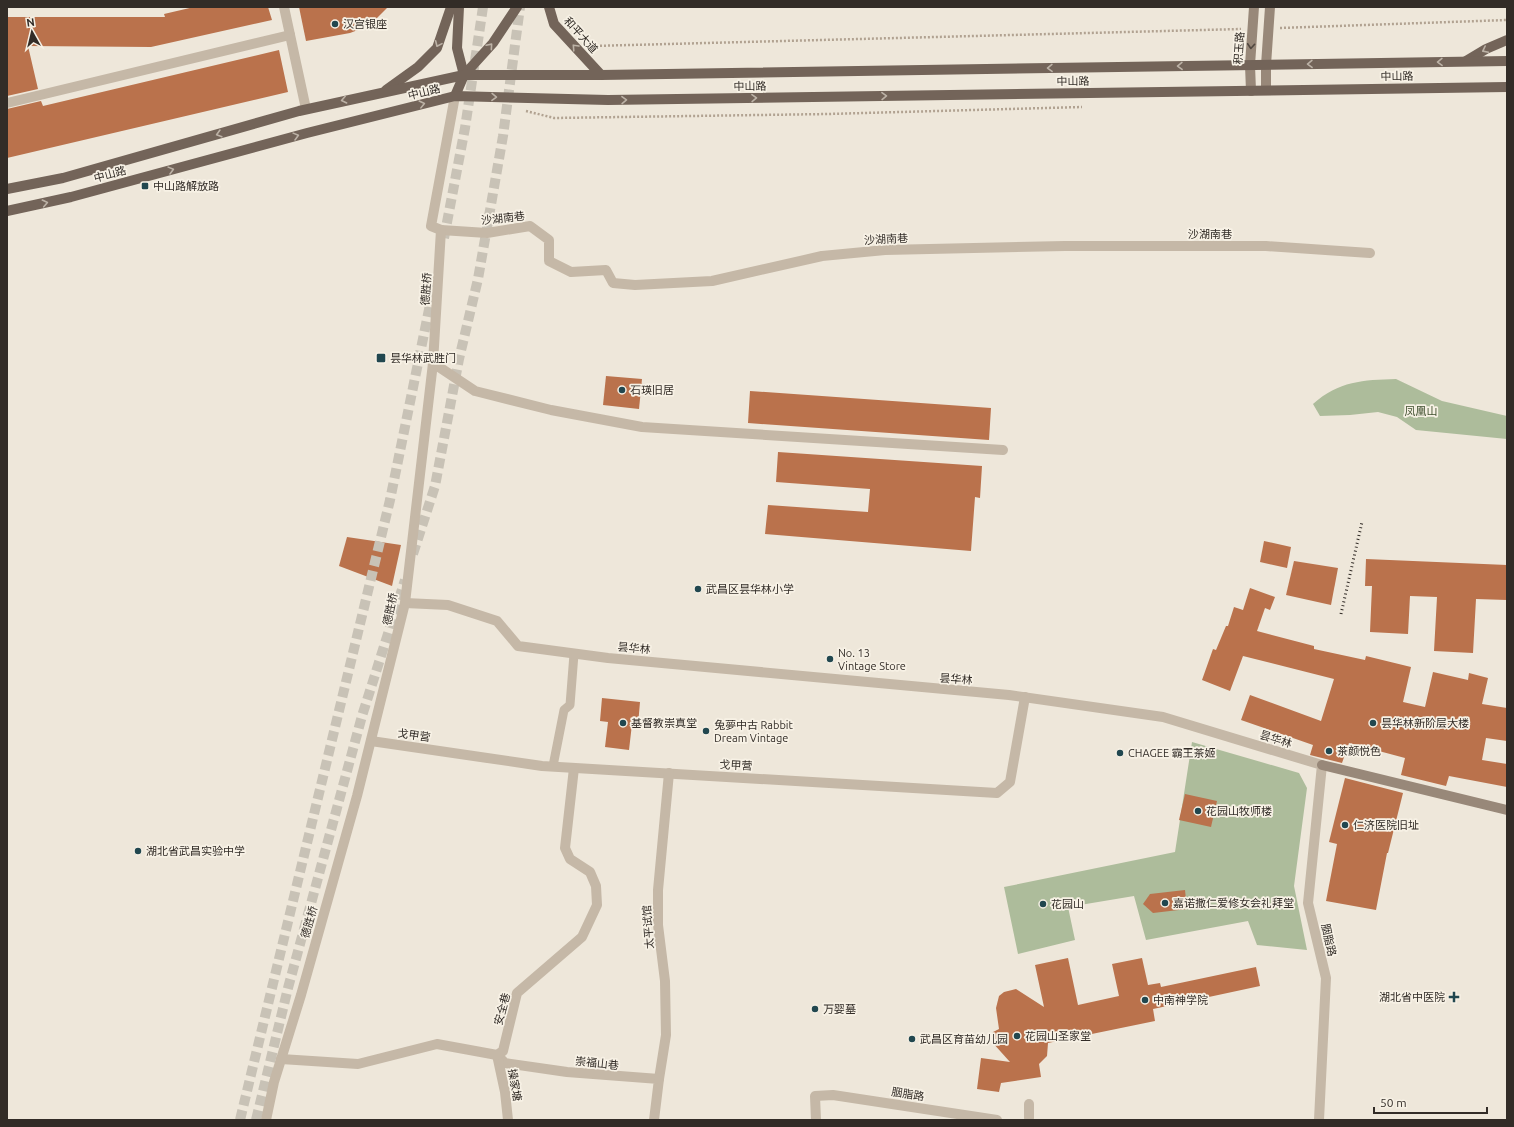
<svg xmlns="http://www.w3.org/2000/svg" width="1514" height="1127" font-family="Ubuntu,'Noto Sans SC',sans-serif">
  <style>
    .green { fill: #adbc9b }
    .building { fill: #ba724c }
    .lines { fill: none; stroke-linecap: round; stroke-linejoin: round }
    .primary-tunnel { stroke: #c8c2b6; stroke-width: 10; stroke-dasharray: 10 5; stroke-linecap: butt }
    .path { stroke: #b1a291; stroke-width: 2.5; stroke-dasharray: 2 2; stroke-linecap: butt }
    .lane { stroke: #c5b8a7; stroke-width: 9 }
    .street { stroke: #c5b8a7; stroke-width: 10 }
    .secondary { stroke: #988879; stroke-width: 10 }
    .primary { stroke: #736459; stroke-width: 10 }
    .rail { stroke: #322c27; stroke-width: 3; stroke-dasharray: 1 3; stroke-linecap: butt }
    .oneway { stroke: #bcb2a6 }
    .oneway2 { stroke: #514840 }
    .poi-dot { fill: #21474f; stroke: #f7f1e5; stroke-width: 1.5 }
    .labels { text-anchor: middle; stroke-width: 3.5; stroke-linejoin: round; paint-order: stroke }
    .poi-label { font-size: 11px; fill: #322c27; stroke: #f7f1e5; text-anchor: start }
    .street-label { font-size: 11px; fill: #322c27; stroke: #f7f1e5 }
    .park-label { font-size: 11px; fill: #3e4e2d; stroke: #f7f1e5 }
  </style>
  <rect width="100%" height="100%" fill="#eee7da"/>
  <g class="green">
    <path d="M 1396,379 L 1442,401 L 1507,416 L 1507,439 L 1416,430 L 1397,417 L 1378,412 L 1350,415 L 1320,416 L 1313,404 C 1339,381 1363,380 1396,379 Z"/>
    <polygon points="1192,742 1299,773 1307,788 1294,886 1307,950 1257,945 1248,921 1146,940 1134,896 1068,907 1075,940 1018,954 1004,887 1175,852"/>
  </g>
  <g class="building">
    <polygon points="194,7 268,7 272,20 151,47 28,46 38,89 7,96 7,17 165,17 164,14"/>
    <polygon points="299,7 388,7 374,21 363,28 350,33 306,41"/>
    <polygon points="279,50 288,92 7,158 7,109 41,101 43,106"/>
    <polygon points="606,376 642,379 639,409 603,405"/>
    <polygon points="750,391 991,408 989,440 748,423"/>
    <polygon points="778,452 982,466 980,498 975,497 971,551 765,534 768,505 868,512 870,489 776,482"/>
    <polygon points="347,537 401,545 392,586 339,566"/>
    <polygon points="1264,541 1291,547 1287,568 1260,562"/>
    <polygon points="1366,559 1507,565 1507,600 1476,599 1473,653 1434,651 1437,597 1410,596 1408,634 1370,632 1372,586 1365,586"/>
    <polygon points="1294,561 1338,568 1331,605 1286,595"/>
    <polygon points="1250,588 1275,597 1270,610 1265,608 1257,631 1314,646 1314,649 1365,660 1366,656 1411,667 1403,702 1425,707 1433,672 1468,680 1469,673 1488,678 1482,704 1507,708 1507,741 1486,738 1482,760 1507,764 1507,787 1449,776 1446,786 1401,775 1405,758 1349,743 1342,763 1310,755 1313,745 1241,720 1250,695 1321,721 1334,679 1243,656 1230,691 1202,680 1213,649 1216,650 1226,626 1228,626 1234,607 1243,610"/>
    <polygon points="602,698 640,702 638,725 632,724 629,750 605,747 608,722 600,721"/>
    <polygon points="1345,778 1403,793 1388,853 1387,853 1376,910 1326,901 1337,844 1329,842"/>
    <polygon points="1185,794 1217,801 1211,827 1179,820"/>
    <polygon points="1185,890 1187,909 1153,913 1143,904 1150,894"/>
    <polygon points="1068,958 1078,1005 1119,996 1112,964 1142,958 1148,985 1160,983 1161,987 1256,967 1260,986 1153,1009 1155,1021 1048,1043 1047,1056 1039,1064 1041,1077 1001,1083 999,1092 977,1089 981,1058 1010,1062 992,1042 991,1037 993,1032 999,1029 996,1008 999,996 1004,992 1016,989 1044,1007 1035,965"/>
  </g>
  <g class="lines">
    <g class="primary-tunnel">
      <polyline points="444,238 465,128 483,7"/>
      <polyline points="413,554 435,486 459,359 478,279 503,136 520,7"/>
      <polyline points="240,1120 390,500 434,285"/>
      <polyline points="256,1120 288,988 362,716 405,580"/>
    </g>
    <g class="path">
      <polyline points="1280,28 1507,20"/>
      <polyline points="592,46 1241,29"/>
      <polyline points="526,111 554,118 828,114 1082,107"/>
    </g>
    <polyline class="lane" points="553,766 564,710 570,705 574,654"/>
    <g class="street">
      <polyline points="284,7 306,109"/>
      <polyline points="7,103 290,35"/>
      <polyline points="441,230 487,233 530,226 549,240 549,261 571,272 606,270 613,283 635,285 712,281 822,256 885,250 1065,246 1266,246 1370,253"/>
      <polyline points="433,363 475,391 551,410 642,427 1003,450"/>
      <polyline points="405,603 448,605 497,621 518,646 608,658 1009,695 1163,717 1322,765 1308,903 1326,978 1319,1120"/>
      <polyline points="371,741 542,766 997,793 1010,782 1025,697"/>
      <polyline points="497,1055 505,1063 567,1072 659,1079 654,1120"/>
      <polyline points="497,1055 505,1092 508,1120"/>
      <polyline points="281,1059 358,1064 437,1044 497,1055 503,1051 517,993 582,937 597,905 596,886 590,872 570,859 565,848 574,768"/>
      <polyline points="659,1079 666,1035 665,981 658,925 658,890 669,773"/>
      <polyline points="1029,1118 1029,1104"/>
      <polyline points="266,1120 274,1082 301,995 357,796 405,603 433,363 441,230 431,226 455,96"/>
      <polyline points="816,1120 815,1096 833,1095 997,1120"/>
    </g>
    <g class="secondary">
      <polyline points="1266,90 1266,65 1270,7"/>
      <polyline points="1251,91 1250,65 1254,7"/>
      <polyline points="1322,765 1507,810"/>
    </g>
    <g class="primary">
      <polyline points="549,7 554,24 601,75"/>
      <polyline points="1466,61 1486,49 1507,40"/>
      <polyline points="464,75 493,43 517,7"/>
      <polyline points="386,90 418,67 437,48 451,7"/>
      <polyline points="455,96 464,75 457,48 459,7"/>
      <polyline points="7,189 63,178 299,111 464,75 601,75 1507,61"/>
      <polyline points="7,211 71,197 307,133 455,96 608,100 1507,87"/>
    </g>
    <polyline class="rail" points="1341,614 1362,522"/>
  </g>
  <defs><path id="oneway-chevron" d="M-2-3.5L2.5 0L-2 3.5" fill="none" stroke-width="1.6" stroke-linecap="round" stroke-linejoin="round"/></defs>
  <g class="oneway">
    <use href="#oneway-chevron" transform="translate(438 44) rotate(114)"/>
    <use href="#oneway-chevron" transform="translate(490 46) rotate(-49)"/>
    <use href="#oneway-chevron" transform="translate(575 47) rotate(-133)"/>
    <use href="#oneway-chevron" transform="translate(1485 50) rotate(153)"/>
    <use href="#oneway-chevron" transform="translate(1440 62) rotate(179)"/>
    <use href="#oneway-chevron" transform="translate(1310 64) rotate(179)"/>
    <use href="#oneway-chevron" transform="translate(1180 66) rotate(179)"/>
    <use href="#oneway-chevron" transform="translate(1050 68) rotate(179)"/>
    <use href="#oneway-chevron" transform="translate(884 96) rotate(-1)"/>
    <use href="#oneway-chevron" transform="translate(494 97) rotate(1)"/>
    <use href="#oneway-chevron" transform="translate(754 98) rotate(-1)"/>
    <use href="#oneway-chevron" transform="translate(344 100) rotate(168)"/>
    <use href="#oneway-chevron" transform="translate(624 100) rotate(-1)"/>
    <use href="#oneway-chevron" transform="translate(422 104) rotate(-14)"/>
    <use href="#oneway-chevron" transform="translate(219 134) rotate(164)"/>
    <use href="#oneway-chevron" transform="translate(296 136) rotate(-15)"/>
    <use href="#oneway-chevron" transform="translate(171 170) rotate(-15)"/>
    <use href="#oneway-chevron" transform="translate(45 203) rotate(-12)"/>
  </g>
  <use class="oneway2" href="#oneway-chevron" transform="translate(1251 46) rotate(94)"/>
  <g class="poi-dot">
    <circle cx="335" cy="24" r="4"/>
    <rect x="141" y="182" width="8" height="8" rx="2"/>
    <rect x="376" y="353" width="10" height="10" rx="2"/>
    <circle cx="622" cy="390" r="4"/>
    <circle cx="698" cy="589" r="4"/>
    <circle cx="830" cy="659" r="4"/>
    <circle cx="623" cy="723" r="4"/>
    <circle cx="1373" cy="723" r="4"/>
    <circle cx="706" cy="731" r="4"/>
    <circle cx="1329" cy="751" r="4"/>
    <circle cx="1120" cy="753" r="4"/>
    <circle cx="1198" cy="811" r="4"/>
    <circle cx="1345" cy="825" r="4"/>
    <circle cx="138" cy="851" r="4"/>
    <circle cx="1165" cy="903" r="4"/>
    <circle cx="1043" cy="904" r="4"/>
    <path d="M1452 991h4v4h4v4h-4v4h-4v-4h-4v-4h4z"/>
    <circle cx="1145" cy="1000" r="4"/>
    <circle cx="815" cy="1009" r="4"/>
    <circle cx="1017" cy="1036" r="4"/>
    <circle cx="912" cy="1039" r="4"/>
  </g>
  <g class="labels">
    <g class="poi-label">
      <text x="343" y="28">汉宫银座</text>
      <text x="153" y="190">中山路解放路</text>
      <text x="390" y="362">昙华林武胜门</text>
      <text x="630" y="394">石瑛旧居</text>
      <text x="706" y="593">武昌区昙华林小学</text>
      <text x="838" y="657">No. 13<tspan x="838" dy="13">Vintage Store</tspan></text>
      <text x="631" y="727">基督教崇真堂</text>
      <text x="1381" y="727">昙华林新阶层大楼</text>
      <text x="714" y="729">兔夢中古 Rabbit<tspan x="714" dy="13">Dream Vintage</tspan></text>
      <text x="1337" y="755">茶颜悦色</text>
      <text x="1128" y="757">CHAGEE 霸王茶姬</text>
      <text x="1206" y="815">花园山牧师楼</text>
      <text x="1353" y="829">仁济医院旧址</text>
      <text x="146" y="855">湖北省武昌实验中学</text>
      <text x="1173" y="907">嘉诺撒仁爱修女会礼拜堂</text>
      <text x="1051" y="908">花园山</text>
      <text x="1445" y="1001" text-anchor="end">湖北省中医院</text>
      <text x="1153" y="1004">中南神学院</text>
      <text x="823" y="1013">万婴墓</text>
      <text x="1025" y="1040">花园山圣家堂</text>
      <text x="920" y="1043">武昌区育苗幼儿园</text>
    </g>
    <g class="street-label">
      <text transform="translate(581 35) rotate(48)" y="4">和平大道</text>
      <text transform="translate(1239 48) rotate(-86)" y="4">积玉路</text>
      <text transform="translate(1397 76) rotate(-1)" y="4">中山路</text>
      <text transform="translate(1073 81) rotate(-1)" y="4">中山路</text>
      <text transform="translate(750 86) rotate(-1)" y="4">中山路</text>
      <text transform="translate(424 92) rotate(-14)" y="4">中山路</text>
      <text transform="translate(110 174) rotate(-15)" y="4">中山路</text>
      <text transform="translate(503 218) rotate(-6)" y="4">沙湖南巷</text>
      <text x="1210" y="238">沙湖南巷</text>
      <text transform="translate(886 239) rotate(-3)" y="4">沙湖南巷</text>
      <text transform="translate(426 289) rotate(-86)" y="4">德胜桥</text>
      <text transform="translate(390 609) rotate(-78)" y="4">德胜桥</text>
      <text transform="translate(634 648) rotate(5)" y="4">昙华林</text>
      <text transform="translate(956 679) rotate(4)" y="4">昙华林</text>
      <text transform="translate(414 735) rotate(8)" y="4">戈甲营</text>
      <text transform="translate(1276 739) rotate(17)" y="4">昙华林</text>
      <text transform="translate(736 765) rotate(3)" y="4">戈甲营</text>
      <text transform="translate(309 922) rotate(-74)" y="4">德胜桥</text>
      <text transform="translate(648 927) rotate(-94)" y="4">太平试馆</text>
      <text transform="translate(1329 940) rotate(77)" y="4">胭脂路</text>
      <text transform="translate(502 1009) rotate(-75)" y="4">安全巷</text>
      <text transform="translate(597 1063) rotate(6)" y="4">崇福山巷</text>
      <text transform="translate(515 1085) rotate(80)" y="4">操家塘</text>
      <text transform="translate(908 1094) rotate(9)" y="4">胭脂路</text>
    </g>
    <g class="park-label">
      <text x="1421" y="415">凤凰山</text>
    </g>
  </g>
  <rect width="1514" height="1127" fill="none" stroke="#322c27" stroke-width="16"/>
  <g transform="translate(32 32) rotate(352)" stroke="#f7f1e5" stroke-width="3" paint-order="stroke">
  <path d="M0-3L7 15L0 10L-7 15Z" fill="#322c27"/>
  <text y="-6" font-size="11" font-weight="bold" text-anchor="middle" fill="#322c27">N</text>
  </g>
  <path d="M1374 1107v6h113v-6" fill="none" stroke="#322c27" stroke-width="2"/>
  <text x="1380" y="1107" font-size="12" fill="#322c27" stroke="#f7f1e5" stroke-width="3" paint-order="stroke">50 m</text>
</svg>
